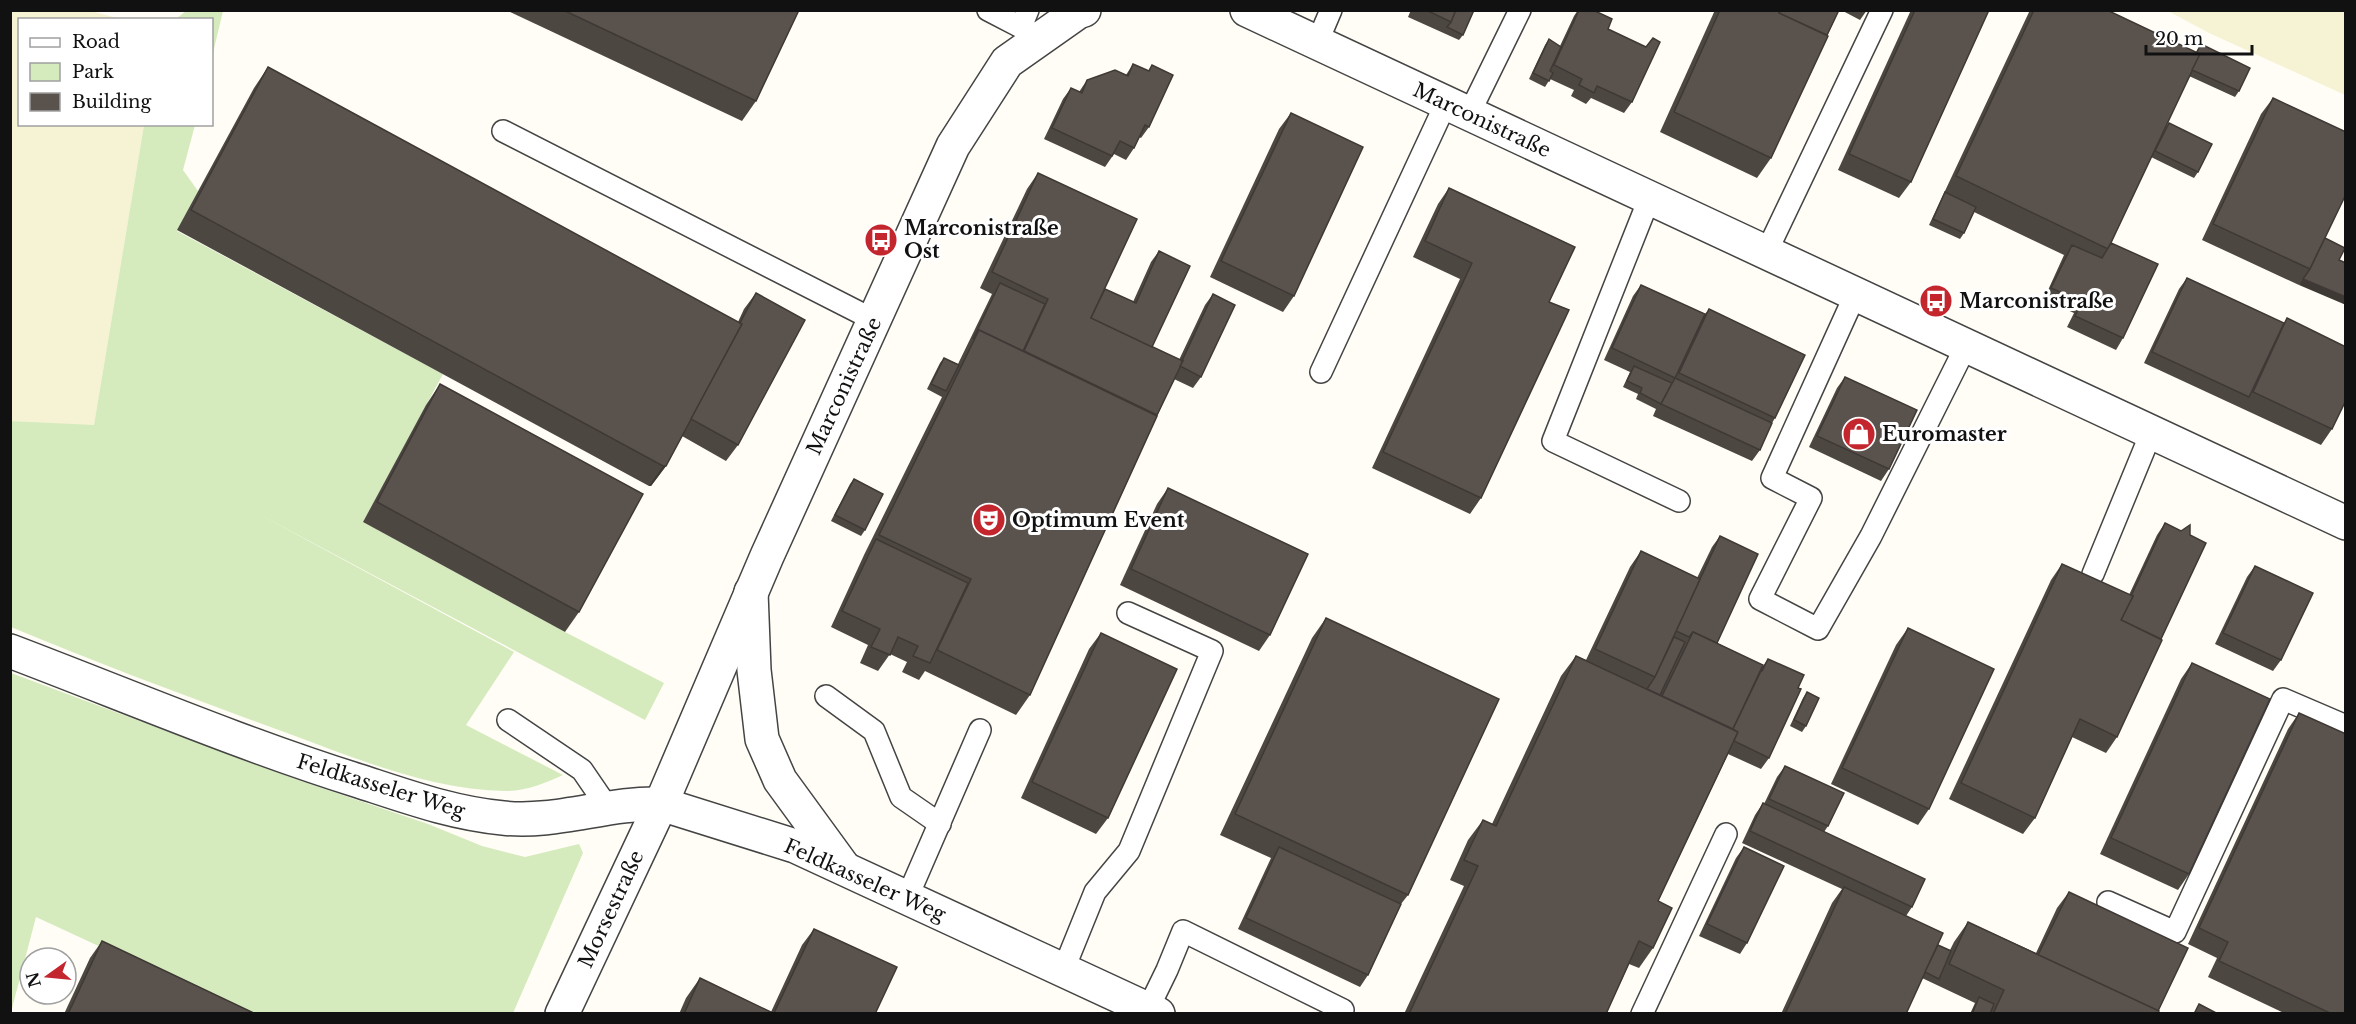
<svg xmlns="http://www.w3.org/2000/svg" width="2356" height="1024" font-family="'Libre Baskerville',serif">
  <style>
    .farmland { fill: #f6f3d4 }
    .green { fill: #d5ebbd }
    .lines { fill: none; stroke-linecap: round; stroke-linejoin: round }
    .service-casing { stroke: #444; stroke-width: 24 }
    .minor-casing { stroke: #444; stroke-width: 36 }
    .tertiary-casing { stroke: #444; stroke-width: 36 }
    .service { stroke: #fff; stroke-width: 21 }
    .minor { stroke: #fff; stroke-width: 33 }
    .tertiary { stroke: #fff; stroke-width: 33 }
    .wall { fill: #4d4742 }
    .shaded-wall { fill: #3f3936 }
    .building { fill: #5a524d; stroke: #3f3936; stroke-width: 1.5 }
    .labels { text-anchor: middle; stroke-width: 6; stroke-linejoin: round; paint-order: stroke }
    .street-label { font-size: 20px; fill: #111; stroke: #fff }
    .poi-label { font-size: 20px; font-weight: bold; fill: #111; stroke: #fff; text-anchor: start }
  </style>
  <rect width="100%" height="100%" fill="#fffdf5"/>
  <g class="farmland">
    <polygon points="10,11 91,11 121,19 20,20 20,124 144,125 94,426 11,421"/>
    <polygon points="2168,11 2345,11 2345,95 2209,33"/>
  </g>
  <g class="green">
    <polygon points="186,11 223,11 212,57 212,20 176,19"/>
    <path d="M 144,125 L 195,125 L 183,170 L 198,191 L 177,231 L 443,374 L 363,522 L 565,632 L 664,683 L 645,720 L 251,510 L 514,652 L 466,725 L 563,775 C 545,783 527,791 506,791 C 431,790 357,759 287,733 C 194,699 102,665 11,627 L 10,421 L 94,425 Z"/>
    <polygon points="11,673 295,779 428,824 482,846 525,857 579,844 583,853 513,1013 243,1013 36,917 11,1012"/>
  </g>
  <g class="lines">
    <defs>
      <g id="service">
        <polyline points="988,10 1042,38"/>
        <polyline points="1021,27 1028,10"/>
        <polyline points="1317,43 1331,10"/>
        <polyline points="1469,114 1520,10"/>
        <polyline points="503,131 874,320"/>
        <polyline points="1649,199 1553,441 1679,501"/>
        <polyline points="1766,253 1882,10"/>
        <polyline points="1855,295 1772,478 1811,498 1760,599 1818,629 1871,536 1966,346"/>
        <polyline points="1321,372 1446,103"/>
        <polyline points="2093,574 2151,433"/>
        <polyline points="826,696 874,731 901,797 940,824"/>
        <polyline points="508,720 582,770 608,808"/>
        <polyline points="907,898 980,730"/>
        <polyline points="2108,902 2175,932 2283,699 2346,726"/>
        <polyline points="1063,971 1095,892 1129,851 1212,651 1128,613"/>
        <polyline points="1148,1009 1167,970 1183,931 1343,1010 1341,1014"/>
        <polyline points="1642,1014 1726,834"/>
      </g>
      <g id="minor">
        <polyline points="1247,10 2346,523"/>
        <path d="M 10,651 C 126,695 241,744 359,781 C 408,797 452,813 503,818 C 556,824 608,802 661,804"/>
        <polyline points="562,1014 661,804 767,556 953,146 1007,62 1078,12 1084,10"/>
      </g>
      <g id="tertiary">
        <polyline points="751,592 754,670 762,739 780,780 842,865"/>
        <polyline points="661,804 795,846 1158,1014"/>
      </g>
    </defs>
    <use href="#service" class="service-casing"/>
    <use href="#minor" class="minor-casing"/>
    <use href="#tertiary" class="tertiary-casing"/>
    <use href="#service" class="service"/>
    <use href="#minor" class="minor"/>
    <use href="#tertiary" class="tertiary"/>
  </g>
  <g class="wall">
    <polygon points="506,10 799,10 756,101 742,121"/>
    <polygon points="1411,10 1474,10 1463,35 1459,40 1408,17"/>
    <polygon points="1578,10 1593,10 1608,29 1632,102 1624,113 1591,98 1586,104 1571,96 1574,90 1550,79 1545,87 1529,79 1545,45 1549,39 1560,46 1574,16"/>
    <polygon points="1715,10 1839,10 1771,158 1757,178 1660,132"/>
    <polygon points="1841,10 1867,10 1860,20"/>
    <polygon points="1911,10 1989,10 1911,182 1899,198 1838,170"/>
    <polygon points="2030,10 2107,10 2196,52 2201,44 2239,91 2235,97 2189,76 2111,243 2123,338 2116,350 2067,327 2074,313 2044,299 2064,255 1974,212 1964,233 1960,239 1929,225"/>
    <polygon points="1133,64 1148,71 1152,65 1149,127 1141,138 1139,137 1134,148 1126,160 1114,154 1105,167 1044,139 1063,99 1071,88 1079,92 1087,80 1126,75"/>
    <polygon points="268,67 738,322 744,309 756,293 738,445 726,461 682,436 666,466 651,486 649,486 177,230 254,88"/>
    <polygon points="2273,98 2325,238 2345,248 2299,285 2202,240 2261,114"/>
    <polygon points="1291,113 1294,296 1283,312 1210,277 1279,129"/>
    <polygon points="2169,123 2198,172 2194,178 2151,157 2165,129"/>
    <polygon points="1038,173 1105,289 1133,302 1151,262 1159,251 1152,347 1179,360 1205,305 1213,294 1201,377 1193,388 1174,379 1030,695 1016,715 925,671 919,680 902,672 907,662 890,654 878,671 860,663 868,645 831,627 864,555 942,397 927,389 940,363 944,358 958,364 992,294 980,288 1027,189"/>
    <polygon points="1449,188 1549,302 1481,498 1470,514 1372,468 1460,279 1413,257 1438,204"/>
    <polygon points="2187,278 2284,323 2287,318 2332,429 2321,445 2144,363 2179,289"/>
    <polygon points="1641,285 1705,314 1709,309 1775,418 1772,423 1760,450 1752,461 1653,416 1656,409 1636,399 1638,394 1623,387 1630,372 1604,360 1633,296"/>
    <polygon points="1845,377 1889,469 1881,481 1809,447 1837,388"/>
    <polygon points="440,384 579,612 565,632 363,522 426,405"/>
    <polygon points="854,479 865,530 861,536 831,521 850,484"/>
    <polygon points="1168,488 1270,635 1259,651 1120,585 1157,504"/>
    <polygon points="2165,523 2161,639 2117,737 2106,753 2072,737 2035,818 2023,834 1949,799 2051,580 2062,564 2129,595 2157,535"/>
    <polygon points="1720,536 1717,643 1763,666 1768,659 1798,688 1769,758 1761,769 1728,754 1658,901 1653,948 1639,968 1629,964 1606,1014 1404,1014 1464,886 1450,880 1468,840 1483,820 1492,824 1561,676 1576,656 1586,660 1630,567 1641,551 1697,578 1712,547"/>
    <polygon points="2255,566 2281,660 2273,671 2215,644 2247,577"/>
    <polygon points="1326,618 1408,895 1401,904 1368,975 1360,987 1238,929 1271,858 1220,835 1312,638"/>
    <polygon points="1908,628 1929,809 1918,825 1831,784 1896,645"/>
    <polygon points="1101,633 1108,818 1096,834 1021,798 1089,649"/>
    <polygon points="2192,663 2189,874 2178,890 2100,854 2181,679"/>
    <polygon points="1807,692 1806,726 1802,732 1790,726 1803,698"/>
    <polygon points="2299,713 2346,1014 2286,1014 2208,977 2217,958 2188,944 2288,729"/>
    <polygon points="1785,766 1828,826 1824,832 1912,907 1906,916 1938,945 1950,950 1954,942 1968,922 2036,953 2057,908 2069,892 2158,1011 2158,1014 1970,1014 1975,1003 1922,978 1906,1014 1781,1014 1832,903 1842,889 1742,843 1755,815 1763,803 1764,804 1777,777"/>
    <polygon points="1744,847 1747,943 1740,954 1699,936 1736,858"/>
    <polygon points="814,929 875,1014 679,1014 686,998 700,978 771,1012 802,945"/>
    <polygon points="102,941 256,1014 64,1014 90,958"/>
  </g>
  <g class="shaded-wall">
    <polygon points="2303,279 2346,297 2346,305 2299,285"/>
    <polygon points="663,466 666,466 651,486 649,486"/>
  </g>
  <g class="building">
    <polygon points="563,10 799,10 756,101"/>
    <polygon points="1426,10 1456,10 1451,22"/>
    <polygon points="1456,10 1474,10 1463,35 1447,27 1451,22"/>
    <polygon points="1579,10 1593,10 1612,19 1608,29 1646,47 1653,38 1660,42 1632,102 1597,86 1594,93 1579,85 1582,79 1554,65"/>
    <polygon points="1720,10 1781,10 1779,13 1828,36 1771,158 1674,112"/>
    <polygon points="1781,10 1839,10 1827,35 1779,13"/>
    <polygon points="1915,10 1989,10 1911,182 1849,154"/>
    <polygon points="2034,10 2107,10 2200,54 2108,249 1956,176"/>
    <polygon points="1549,39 1561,47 1550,71 1553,73 1549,81 1533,73"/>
    <polygon points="2201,44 2250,68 2239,91 2192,70 2200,54 2197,52"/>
    <polygon points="1133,64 1149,71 1152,65 1173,75 1149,127 1145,125 1134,148 1120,141 1112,156 1052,128 1071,88 1082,93 1087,80 1115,70 1128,76"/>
    <polygon points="268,67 742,324 666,466 663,466 191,210"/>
    <polygon points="2273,98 2346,132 2346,194 2310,269 2213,224"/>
    <polygon points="1291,113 1363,147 1294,296 1221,261"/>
    <polygon points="2169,123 2212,144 2198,172 2155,151"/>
    <polygon points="1038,173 1137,219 1091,318 1183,361 1157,415 1024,351 1048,299 992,272"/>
    <polygon points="1449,188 1575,247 1549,302 1569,310 1481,498 1383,452 1472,263 1425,241"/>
    <polygon points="1945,192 1976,207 1964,233 1933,219"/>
    <polygon points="2325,238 2345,248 2339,260 2346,263 2346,297 2303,279 2310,269"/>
    <polygon points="2111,243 2158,264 2123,338 2075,316 2082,302 2051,288 2072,245 2102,258"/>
    <polygon points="1159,251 1190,266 1152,347 1091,318 1105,289 1136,303"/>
    <polygon points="2187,278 2284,323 2249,397 2152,352"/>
    <polygon points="1000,283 1045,304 1023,351 979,330 973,339"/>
    <polygon points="1641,285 1705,314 1675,378 1612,348"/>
    <polygon points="756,293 805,320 738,445 691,419 742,324 740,323"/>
    <polygon points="1213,294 1235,305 1201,377 1180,366 1183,361 1182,361"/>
    <polygon points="1709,309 1805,355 1775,418 1679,373"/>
    <polygon points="2287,318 2346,347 2346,400 2332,429 2253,392"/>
    <polygon points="979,330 1157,416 1030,695 937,650 971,579 879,535"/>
    <polygon points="944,358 959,365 946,391 931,384"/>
    <polygon points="1634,366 1672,383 1661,404 1640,393 1642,388 1627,381"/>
    <polygon points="1845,377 1917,410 1889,469 1817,436"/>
    <polygon points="1675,378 1772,423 1760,450 1661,404"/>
    <polygon points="440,384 643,494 579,612 377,502"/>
    <polygon points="854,479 883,494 865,530 835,515"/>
    <polygon points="1168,488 1308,554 1270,635 1131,569"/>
    <polygon points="2165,523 2181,531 2190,525 2190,535 2206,543 2161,639 2121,620 2133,596 2131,596"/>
    <polygon points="1720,536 1758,554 1717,643 1693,632 1689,637 1676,631"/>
    <polygon points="876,539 968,583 930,663 913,656 918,646 898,637 890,655 871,647 880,629 842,611"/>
    <polygon points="1641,551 1700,579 1655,677 1595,649"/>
    <polygon points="2062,564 2133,596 2121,620 2162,640 2117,737 2080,719 2035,818 1961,783"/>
    <polygon points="2255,566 2313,593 2281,660 2223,633"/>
    <polygon points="1326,618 1499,699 1408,895 1235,814"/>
    <polygon points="1908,628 1994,669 1929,809 1842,768"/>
    <polygon points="1693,632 1763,665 1733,729 1662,696"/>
    <polygon points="1101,633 1177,669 1108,818 1032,782"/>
    <polygon points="1674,637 1685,642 1660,695 1647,689 1655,677"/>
    <polygon points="1576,656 1738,732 1658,901 1672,908 1653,948 1639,941 1606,1014 1409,1014 1478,866 1464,860 1483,820 1496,826"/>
    <polygon points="1768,659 1804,675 1798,688 1801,689 1769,758 1734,741 1738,732 1733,729 1761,671 1762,671"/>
    <polygon points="2192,663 2270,699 2189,874 2111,838"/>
    <polygon points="1807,692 1819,698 1806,726 1794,720"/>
    <polygon points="2299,713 2346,734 2346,1014 2332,1014 2219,961 2228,942 2199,928"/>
    <polygon points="1785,766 1844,793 1828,826 1769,799"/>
    <polygon points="1763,803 1925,879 1912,907 1750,831"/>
    <polygon points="1279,847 1401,904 1368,975 1246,918"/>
    <polygon points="1744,847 1784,866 1747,943 1707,924"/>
    <polygon points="1844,887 1943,933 1906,1014 1785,1014"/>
    <polygon points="2069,892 2188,948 2158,1011 2038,955"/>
    <polygon points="1968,922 2159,1011 2158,1014 1993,1014 2004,990 1949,964"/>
    <polygon points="814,929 897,967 875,1014 774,1013"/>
    <polygon points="102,941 256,1014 68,1014"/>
    <polygon points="1938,945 1951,951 1939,979 1925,972"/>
    <polygon points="700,978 775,1014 684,1014"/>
    <polygon points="1979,997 1994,1004 1990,1014 1972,1014"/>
    <polygon points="2199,1004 2218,1014 2194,1014"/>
  </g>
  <defs>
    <symbol id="bus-disc" viewBox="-11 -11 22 22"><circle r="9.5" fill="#c4262e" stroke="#fff"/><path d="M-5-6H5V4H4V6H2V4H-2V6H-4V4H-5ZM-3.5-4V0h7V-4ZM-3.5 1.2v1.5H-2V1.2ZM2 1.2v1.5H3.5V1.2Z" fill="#fff"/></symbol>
    <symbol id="shop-disc" viewBox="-11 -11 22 22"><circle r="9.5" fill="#c4262e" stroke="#fff"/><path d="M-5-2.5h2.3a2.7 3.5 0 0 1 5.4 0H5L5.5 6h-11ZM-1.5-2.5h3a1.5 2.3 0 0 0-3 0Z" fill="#fff"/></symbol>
    <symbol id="theatre-disc" viewBox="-11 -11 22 22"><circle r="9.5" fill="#c4262e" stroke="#fff"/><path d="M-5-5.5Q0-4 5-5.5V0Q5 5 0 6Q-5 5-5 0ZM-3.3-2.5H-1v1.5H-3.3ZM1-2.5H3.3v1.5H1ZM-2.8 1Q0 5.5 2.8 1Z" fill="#fff"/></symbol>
  </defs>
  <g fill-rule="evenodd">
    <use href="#bus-disc" x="862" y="221" width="38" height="38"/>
    <use href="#bus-disc" x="1917" y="282" width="38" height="38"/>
    <use href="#shop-disc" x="1840" y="415" width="38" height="38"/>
    <use href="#theatre-disc" x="970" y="501" width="38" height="38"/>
  </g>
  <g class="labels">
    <g class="street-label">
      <text transform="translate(1482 120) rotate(25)" y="7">Marconistraße</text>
      <text transform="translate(844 386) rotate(-65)" y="7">Marconistraße</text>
      <text transform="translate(381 786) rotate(17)" y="7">Feldkasseler Weg</text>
      <text transform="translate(865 880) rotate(24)" y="7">Feldkasseler Weg</text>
      <text transform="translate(611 909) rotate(-65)" y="7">Morsestraße</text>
    </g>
    <g class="poi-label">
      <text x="904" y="235">Marconistraße<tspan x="904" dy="23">Ost</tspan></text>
      <text x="1959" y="308">Marconistraße</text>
      <text x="1882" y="441">Euromaster</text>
      <text x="1012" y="527">Optimum Event</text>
    </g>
  </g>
  <rect width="2356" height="1024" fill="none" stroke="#111111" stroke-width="24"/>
  <rect x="18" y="18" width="195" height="108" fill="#ffffff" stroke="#a0a0a0" stroke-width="1.5"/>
  <rect x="30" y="38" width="30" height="9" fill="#ffffff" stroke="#a0a0a0" stroke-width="1.5"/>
  <text x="72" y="48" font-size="18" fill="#111111">Road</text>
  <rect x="30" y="63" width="30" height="18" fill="#d5ebbd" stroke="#a0a0a0" stroke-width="1.5"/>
  <text x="72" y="78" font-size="18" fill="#111111">Park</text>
  <rect x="30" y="93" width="30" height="18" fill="#5a524d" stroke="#a0a0a0" stroke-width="1.5"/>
  <text x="72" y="108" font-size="18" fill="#111111">Building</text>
  <g transform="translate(48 976) rotate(255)"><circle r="28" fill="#ffffff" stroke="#a0a0a0" stroke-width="1.5"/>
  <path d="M0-4.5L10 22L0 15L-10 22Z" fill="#c4262e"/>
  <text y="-9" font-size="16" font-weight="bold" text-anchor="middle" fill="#111111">N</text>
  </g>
  <path d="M2146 45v9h106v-9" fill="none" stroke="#111111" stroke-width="3"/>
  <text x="2155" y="45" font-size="18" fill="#111111" stroke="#ffffff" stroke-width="4.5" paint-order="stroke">20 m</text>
</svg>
